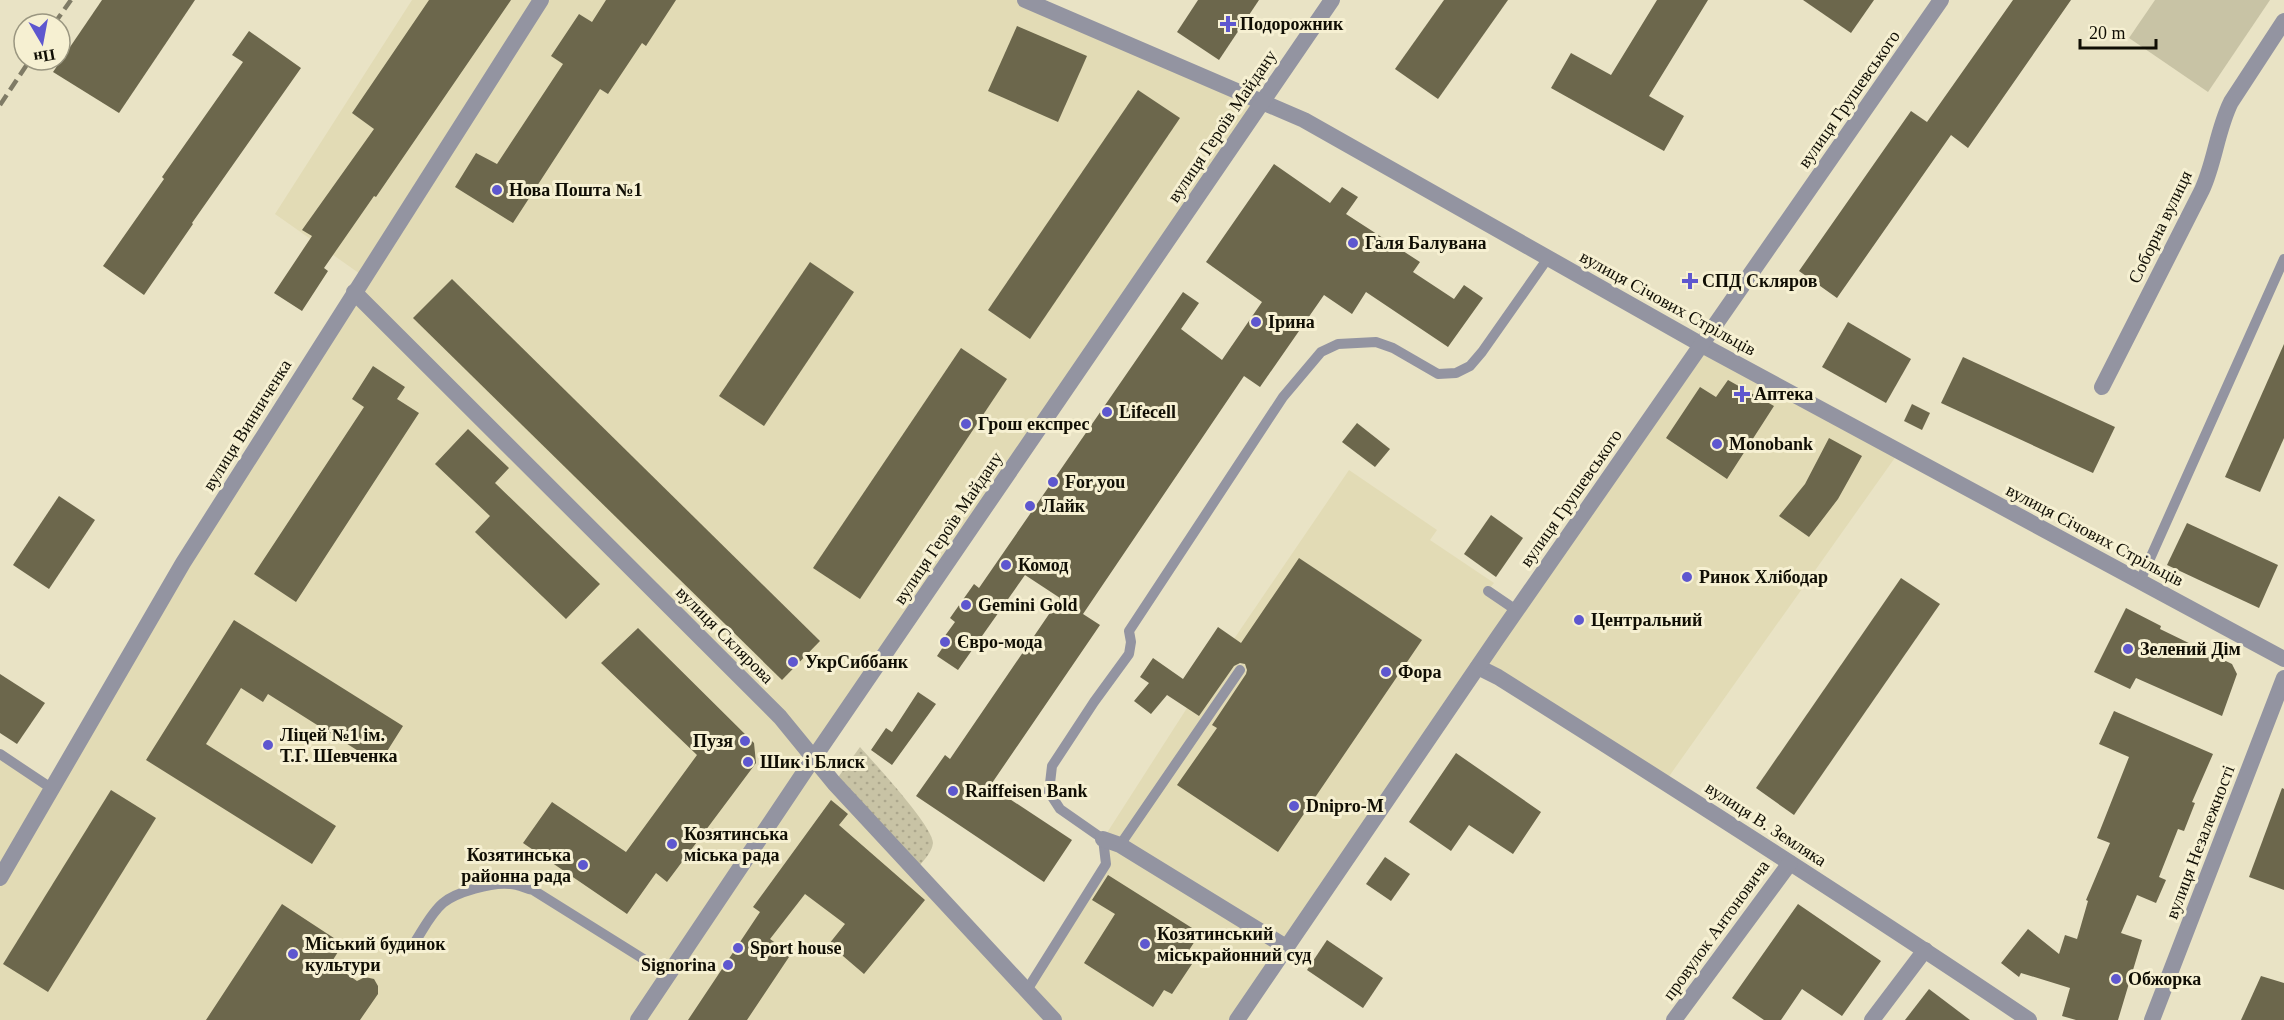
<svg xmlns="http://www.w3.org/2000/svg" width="2284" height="1020" font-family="'Times New Roman',serif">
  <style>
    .built { fill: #e2dbb5 }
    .grass { fill: url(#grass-dots) }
    .park { fill: #c8c3a5 }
    .building { fill: #6c674c }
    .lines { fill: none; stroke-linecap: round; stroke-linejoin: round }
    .service { stroke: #9394a1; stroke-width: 10 }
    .minor { stroke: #9394a1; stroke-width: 16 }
    .tertiary { stroke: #9394a1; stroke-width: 16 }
    .rail { stroke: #7f7b66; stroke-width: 4.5; stroke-dasharray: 12 6; stroke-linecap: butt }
    .poi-dot { fill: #5e57cf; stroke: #f6f0d2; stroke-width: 2 }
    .labels { text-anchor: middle; stroke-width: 6; stroke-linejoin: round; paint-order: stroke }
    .poi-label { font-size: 18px; font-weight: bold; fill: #100e04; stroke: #f6f0d2; text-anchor: start }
    .street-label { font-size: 18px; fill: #100e04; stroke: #f6f0d2 }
  </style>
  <defs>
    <pattern id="grass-dots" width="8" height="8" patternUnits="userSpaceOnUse" patternTransform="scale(1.5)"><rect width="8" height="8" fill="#c8c3a5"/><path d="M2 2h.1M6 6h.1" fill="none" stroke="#aba68c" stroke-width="1.8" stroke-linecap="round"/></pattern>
  </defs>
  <rect width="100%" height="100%" fill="#e9e3c5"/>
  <polygon class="built" points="412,0 1025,0 1262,102 814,759 1026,990 1106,864 1103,839 1187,708 1349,470 1437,530 1430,540 1494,583 1488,590 1517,610 1702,345 1899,452 1665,782 1477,667 1237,1020 0,1020 0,754 51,788 363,276 275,214"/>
  <path class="grass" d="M 860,747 C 874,763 933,826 933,843 C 932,853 922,862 916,870 L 834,783 Z"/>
  <polygon class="park" points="2155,0 2270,0 2208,92 2129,38"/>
  <g class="building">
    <polygon points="102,0 195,0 119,113 53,72"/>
    <polygon points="429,0 511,0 376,197 374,196 324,268 328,271 302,311 274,293 312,236 302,230 374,129 352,113"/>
    <polygon points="606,0 676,0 646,46 642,43 608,94 600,89 513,223 455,187 476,153 497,164 563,64 551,56 579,14 592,22"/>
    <polygon points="1198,0 1259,0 1219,60 1177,32"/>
    <polygon points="1444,0 1508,0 1438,99 1395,69"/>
    <polygon points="1657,0 1708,0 1649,96 1684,116 1664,151 1551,88 1571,53 1611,75"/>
    <polygon points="1803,0 1874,0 1851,33"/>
    <polygon points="2013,0 2071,0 1968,148 1951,135 1837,298 1799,271 1911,111 1927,122"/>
    <polygon points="1017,26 1087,56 1058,122 988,91"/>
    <polygon points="249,31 301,68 192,223 193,224 144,295 103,266 164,179 162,177 243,62 232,55"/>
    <polygon points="1138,90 1180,118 1030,339 988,310"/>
    <polygon points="1274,164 1330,203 1342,187 1358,197 1346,214 1420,262 1413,272 1454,299 1464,285 1483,298 1448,347 1366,292 1352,314 1324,295 1260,387 1244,376 1083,614 1100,625 990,786 1072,840 1044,882 916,796 945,755 950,759 1060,598 1025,575 958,670 937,656 943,647 939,644 955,622 950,618 974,584 979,588 1183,292 1199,303 1181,329 1222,360 1262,302 1206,262"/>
    <polygon points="810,262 854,292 764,426 719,396"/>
    <polygon points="452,279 820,641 782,680 413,318"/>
    <polygon points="1848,322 1911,359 1886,403 1822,367"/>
    <polygon points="2284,344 2284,438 2260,492 2225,477"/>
    <polygon points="961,348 1007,379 860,599 813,568"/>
    <polygon points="1963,357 2115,427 2093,473 1941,403"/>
    <polygon points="373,366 405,387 397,399 419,413 296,602 254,574 364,407 352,399"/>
    <polygon points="1728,380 1774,406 1727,479 1666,438 1700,387 1716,397"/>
    <polygon points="1912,404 1930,413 1922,430 1904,421"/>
    <polygon points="1357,423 1390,449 1375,467 1342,442"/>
    <polygon points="468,429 509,468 495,483 600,584 566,619 475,532 490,516 435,464"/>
    <polygon points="1829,438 1862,456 1838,499 1809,537 1779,516 1805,484"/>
    <polygon points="59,496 95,520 49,589 13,565"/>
    <polygon points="1491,515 1523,538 1496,577 1464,554"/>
    <polygon points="2187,523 2278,565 2259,608 2167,565"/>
    <polygon points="1299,558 1422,640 1278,852 1177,785 1217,728 1212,725 1246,674 1247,670 1245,664 1240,663 1234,666 1199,716 1167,695 1151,714 1134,701 1149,683 1140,677 1153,658 1183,679 1218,627 1241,643"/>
    <polygon points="1901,578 1940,604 1794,815 1756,788"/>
    <polygon points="2126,608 2161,626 2160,629 2232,664 2237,674 2222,716 2136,678 2130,689 2094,672"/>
    <polygon points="234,620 403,726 379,764 268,694 263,702 241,688 206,744 336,826 312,864 146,760"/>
    <polygon points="638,628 754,743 756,763 667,882 656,873 627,914 523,843 552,802 626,852 697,755 601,663"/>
    <polygon points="0,674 45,703 17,744 0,733"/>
    <polygon points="918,692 936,704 892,765 871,750 886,728 892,732"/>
    <polygon points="2114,711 2213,754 2192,802 2195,803 2184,831 2178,829 2159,877 2166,880 2156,903 2137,895 2121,933 2142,940 2118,1020 2076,1020 2062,1016 2070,988 2021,973 2019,977 2001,963 2028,929 2059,954 2065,935 2077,939 2088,901 2086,900 2110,843 2097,838 2129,757 2099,744"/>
    <polygon points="1456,753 1541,812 1513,854 1469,825 1451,851 1409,822"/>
    <polygon points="2282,788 2284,789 2284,890 2249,877"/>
    <polygon points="111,790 156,818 48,992 3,964"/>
    <polygon points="831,800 848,814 839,825 925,900 864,974 829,944 845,924 805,894 770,939 791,954 747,1020 688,1020 760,912 753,907"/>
    <polygon points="1385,857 1410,874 1391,901 1366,884"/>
    <polygon points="1108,875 1200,933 1186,955 1194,961 1172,994 1164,990 1153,1007 1084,963 1115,914 1092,900"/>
    <polygon points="282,904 343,944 331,963 357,981 365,977 374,979 378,986 378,994 360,1020 206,1020"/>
    <polygon points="1798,904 1881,961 1842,1016 1802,989 1781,1020 1764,1020 1732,998"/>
    <polygon points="1327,940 1383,978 1363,1008 1307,970"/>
    <polygon points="2261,976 2284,983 2284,1020 2241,1020"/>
    <polygon points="1929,989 1970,1020 1905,1020"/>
  </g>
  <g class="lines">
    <g class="service">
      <polyline points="2140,581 2284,259"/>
      <polyline points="1488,591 1516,610"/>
      <polyline points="0,754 51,788"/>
      <polyline points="1120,845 1240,670"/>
      <path d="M 413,945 C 422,932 430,914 443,903 C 456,892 492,882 510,884 C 517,884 525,888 533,890 L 669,975"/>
      <polyline points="1027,990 1106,864 1103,839 1060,809 1049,792 1052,766 1094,702 1129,654 1131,642 1129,631 1283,397 1321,352 1338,344 1376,342 1393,348 1438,374 1456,373 1470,366 1482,352 1548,258"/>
    </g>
    <g class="minor">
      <polyline points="1025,0 1304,120 1702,345 2284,659"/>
      <polyline points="354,292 780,717 834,783 1054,1020"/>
      <path d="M 2102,387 L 2202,190 C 2215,162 2217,130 2231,102 L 2284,21"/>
      <path d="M 1478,667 L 1498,677 C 1676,789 1854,902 2029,1020"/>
      <polyline points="1103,839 1120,845 1286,947"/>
      <polyline points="0,878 183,563 541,0"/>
      <polyline points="1237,1020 1496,640 1941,0"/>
      <polyline points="1674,1020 1790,863"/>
      <polyline points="1872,1020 1925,950"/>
    </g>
    <g class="tertiary">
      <polyline points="638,1020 813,759 1332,0"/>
      <polyline points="2152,1020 2284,678"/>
    </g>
    <g class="rail">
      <polyline points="54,24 71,0"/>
      <polyline points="0,105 30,60"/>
    </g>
  </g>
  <g class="poi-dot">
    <path d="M1225 15h6v6h6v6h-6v6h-6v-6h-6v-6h6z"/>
    <circle cx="497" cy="190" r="6"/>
    <circle cx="1353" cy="243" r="6"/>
    <path d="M1687 272h6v6h6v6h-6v6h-6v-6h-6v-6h6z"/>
    <circle cx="1256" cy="322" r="6"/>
    <path d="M1739 385h6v6h6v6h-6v6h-6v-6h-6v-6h6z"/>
    <circle cx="1107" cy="412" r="6"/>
    <circle cx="966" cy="424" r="6"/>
    <circle cx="1717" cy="444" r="6"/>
    <circle cx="1053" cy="482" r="6"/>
    <circle cx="1030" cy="506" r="6"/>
    <circle cx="1006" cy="565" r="6"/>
    <circle cx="1687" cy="577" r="6"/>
    <circle cx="966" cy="605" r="6"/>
    <circle cx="1579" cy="620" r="6"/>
    <circle cx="945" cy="642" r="6"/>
    <circle cx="2128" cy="649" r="6"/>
    <circle cx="793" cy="662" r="6"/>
    <circle cx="1386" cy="672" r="6"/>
    <circle cx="745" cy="741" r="6"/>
    <circle cx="268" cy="745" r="6"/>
    <circle cx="748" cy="762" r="6"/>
    <circle cx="953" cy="791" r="6"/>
    <circle cx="1294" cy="806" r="6"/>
    <circle cx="672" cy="844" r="6"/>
    <circle cx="583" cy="865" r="6"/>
    <circle cx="1145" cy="944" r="6"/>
    <circle cx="738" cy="948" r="6"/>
    <circle cx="293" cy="954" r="6"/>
    <circle cx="728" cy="965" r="6"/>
    <circle cx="2116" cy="979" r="6"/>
  </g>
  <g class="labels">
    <g class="poi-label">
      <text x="1240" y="30">Подорожник</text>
      <text x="509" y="196">Нова Пошта №1</text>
      <text x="1365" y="249">Галя Балувана</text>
      <text x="1702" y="287">СПД Скляров</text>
      <text x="1268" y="328">Ірина</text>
      <text x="1754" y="400">Аптека</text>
      <text x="1119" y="418">Lifecell</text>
      <text x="978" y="430">Грош експрес</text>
      <text x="1729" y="450">Monobank</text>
      <text x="1065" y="488">For you</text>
      <text x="1042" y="512">Лайк</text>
      <text x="1018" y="571">Комод</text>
      <text x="1699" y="583">Ринок Хлібодар</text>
      <text x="978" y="611">Gemini Gold</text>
      <text x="1591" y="626">Центральний</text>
      <text x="957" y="648">Євро-мода</text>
      <text x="2140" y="655">Зелений Дім</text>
      <text x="805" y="668">УкрСиббанк</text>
      <text x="1398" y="678">Фора</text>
      <text x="280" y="741">Ліцей №1 ім.<tspan x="280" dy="21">Т.Г. Шевченка</tspan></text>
      <text x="733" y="747" text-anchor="end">Пузя</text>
      <text x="760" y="768">Шик і Блиск</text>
      <text x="965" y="797">Raiffeisen Bank</text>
      <text x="1306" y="812">Dnipro-M</text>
      <text x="684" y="840">Козятинська<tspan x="684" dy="21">міська рада</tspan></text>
      <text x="571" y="861" text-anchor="end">Козятинська<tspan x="571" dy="21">районна рада</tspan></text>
      <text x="1157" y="940">Козятинський<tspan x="1157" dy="21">міськрайонний суд</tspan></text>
      <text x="305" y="950">Міський будинок<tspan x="305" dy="21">культури</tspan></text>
      <text x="750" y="954">Sport house</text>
      <text x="716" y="971" text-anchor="end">Signorina</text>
      <text x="2128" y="985">Обжорка</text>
    </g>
    <g class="street-label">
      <text transform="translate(1849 99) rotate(-55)" y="6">вулиця Грушевського</text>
      <text transform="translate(1222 126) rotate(-56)" y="6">вулиця Героїв Майдану</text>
      <text transform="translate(2160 227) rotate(-64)" y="6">Соборна вулиця</text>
      <text transform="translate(1668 303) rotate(29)" y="6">вулиця Січових Стрільців</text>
      <text transform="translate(247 425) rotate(-58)" y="6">вулиця Винниченка</text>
      <text transform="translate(1571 498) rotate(-55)" y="6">вулиця Грушевського</text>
      <text transform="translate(948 528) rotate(-56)" y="6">вулиця Героїв Майдану</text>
      <text transform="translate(2095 535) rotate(28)" y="6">вулиця Січових Стрільців</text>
      <text transform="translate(725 635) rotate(45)" y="6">вулиця Склярова</text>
      <text transform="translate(1766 824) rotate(33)" y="6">вулиця В. Земляка</text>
      <text transform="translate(2200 842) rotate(-69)" y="6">вулиця Незалежності</text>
      <text transform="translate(1716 930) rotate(-54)" y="6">провулок Антоновича</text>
    </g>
  </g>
  <g transform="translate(42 42) rotate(170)"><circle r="28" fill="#f6f0d2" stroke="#9a9680" stroke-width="1.5"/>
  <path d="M0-4.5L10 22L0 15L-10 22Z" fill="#5e57cf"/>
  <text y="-9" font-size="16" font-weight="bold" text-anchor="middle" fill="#100e04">Пн</text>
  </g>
  <path d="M2080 39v9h76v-9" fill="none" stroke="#100e04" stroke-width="3"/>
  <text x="2089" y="39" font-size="18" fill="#100e04" stroke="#f6f0d2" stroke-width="4.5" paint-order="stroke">20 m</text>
</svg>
